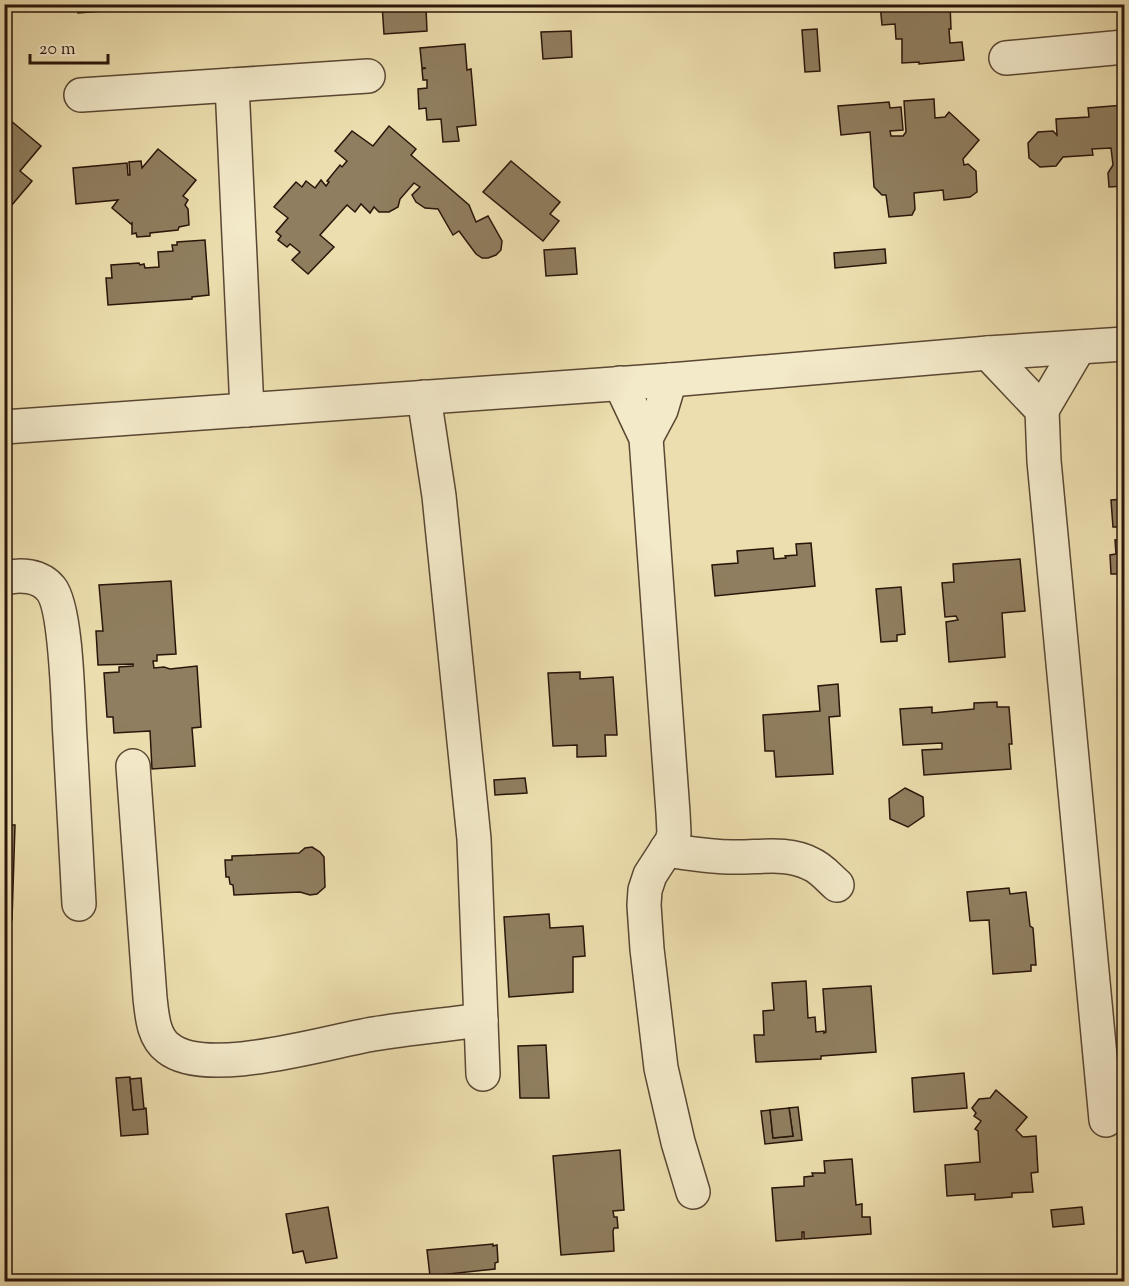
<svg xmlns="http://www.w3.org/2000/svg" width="1129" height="1286" font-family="'Sorts Mill Goudy',serif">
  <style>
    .building { fill: #8f7e5f; stroke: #2a150a; stroke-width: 1.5 }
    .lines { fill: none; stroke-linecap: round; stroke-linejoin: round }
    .minor-casing { stroke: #5a4733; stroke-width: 36 }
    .minor { stroke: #f3eaca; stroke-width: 33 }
  </style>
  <rect width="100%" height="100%" fill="#ecdeae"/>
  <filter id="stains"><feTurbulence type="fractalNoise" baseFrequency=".00333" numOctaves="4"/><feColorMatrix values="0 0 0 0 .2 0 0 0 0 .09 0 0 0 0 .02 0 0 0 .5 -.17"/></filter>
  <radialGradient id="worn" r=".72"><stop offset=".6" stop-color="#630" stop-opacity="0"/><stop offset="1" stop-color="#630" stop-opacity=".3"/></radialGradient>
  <g class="building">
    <polygon points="36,4 78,4 37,8"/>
    <polygon points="78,4 115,4 115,10 78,13"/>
    <polygon points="382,4 479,4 426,8 427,31 384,34"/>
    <polygon points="880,4 950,4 951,29 949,29 950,43 962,42 964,60 919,64 919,62 902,63 902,39 896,39 895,24 882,25"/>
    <polygon points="817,29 820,71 805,72 802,30"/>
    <polygon points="571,31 572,57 543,59 541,32"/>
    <polygon points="465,44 467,70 471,69 476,125 457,127 459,141 443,142 441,119 427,120 426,108 419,109 418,89 427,88 427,80 423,80 422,69 426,68 422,68 420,48"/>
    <polygon points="934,99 935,118 945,117 949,112 979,140 963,159 964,165 968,164 976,171 977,192 970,197 944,200 943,190 914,193 915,209 912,215 889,217 886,195 882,195 874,187 870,132 841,135 838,106 889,102 890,108 901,107 903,130 890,131 891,136 903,136 906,132 904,101"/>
    <polygon points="1124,105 1124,186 1109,187 1108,173 1113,165 1111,148 1092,149 1093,155 1063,157 1056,166 1040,167 1029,158 1028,143 1038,132 1053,131 1057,135 1056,119 1089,117 1088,108"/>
    <polygon points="4,115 41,146 20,171 32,181 6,212"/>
    <polygon points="389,126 416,149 411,155 469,205 476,222 488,216 502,241 501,250 496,255 488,258 482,258 476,254 459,231 453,235 438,209 425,208 416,202 412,195 420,187 414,183 400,199 398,207 389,212 379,212 374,207 370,213 361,204 355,212 347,205 320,235 334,247 308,274 292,260 300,252 290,244 287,247 278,240 281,236 276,232 288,218 274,207 296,182 302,187 306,181 315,188 321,180 326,186 329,182 327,181 340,165 342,167 347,161 335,151 352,131 373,146"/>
    <polygon points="158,149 196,180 183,196 188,200 185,205 188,209 189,225 179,227 178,230 150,233 150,236 137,237 136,233 132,234 132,223 131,224 112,208 118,200 76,204 73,168 127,163 128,175 130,175 129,162 141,161 142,168"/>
    <polygon points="511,161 560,202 550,214 559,221 543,241 483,192"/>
    <polygon points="205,240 209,295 192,297 192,299 108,305 106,278 112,278 111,265 139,263 140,265 144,264 145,268 159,267 158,252 173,251 172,245 177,245 177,242"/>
    <polygon points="575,248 577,274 546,276 544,250"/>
    <polygon points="885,249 886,263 835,268 834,253"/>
    <polygon points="1124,499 1124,527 1113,527 1111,500"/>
    <polygon points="1124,539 1124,588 1119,588 1118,574 1111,574 1110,555 1116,554 1115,540"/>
    <polygon points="811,543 815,586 715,596 712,565 738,563 737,551 773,548 774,559 786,558 785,556 797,555 796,544"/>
    <polygon points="1020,559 1025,611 1002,613 1005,657 949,662 946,622 958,620 956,616 945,617 942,583 954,582 953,564"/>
    <polygon points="171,581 176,654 157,655 157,661 153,661 154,668 164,667 170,669 197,666 201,727 192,728 195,766 152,769 150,731 114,733 113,717 107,717 104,673 119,672 119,667 133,666 133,664 98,665 96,631 103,631 99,585"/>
    <polygon points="901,587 905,634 897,635 897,641 881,642 876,589"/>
    <polygon points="580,672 580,679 613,677 617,735 605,735 606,756 577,757 577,745 553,746 548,673"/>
    <polygon points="838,684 840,716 829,717 833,774 776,777 774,751 765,751 763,715 820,711 818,686"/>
    <polygon points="997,702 997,707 1009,707 1012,744 1009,744 1011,769 924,775 922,750 942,749 942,743 903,745 900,709 932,707 932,713 974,709 974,703"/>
    <polygon points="525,778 527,793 495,795 494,780"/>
    <polygon points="905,788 923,797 924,816 908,827 890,819 889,799"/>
    <polygon points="4,825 15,825 12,920 4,920"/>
    <polygon points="312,847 320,852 324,857 325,887 317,894 310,895 300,892 234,895 233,885 230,884 229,877 226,877 225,860 232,860 232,856 299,853 305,848"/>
    <polygon points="1009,888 1010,894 1026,892 1030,926 1033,928 1036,965 1031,965 1031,971 993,974 989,920 970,921 967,892"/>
    <polygon points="549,914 550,928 583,926 585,956 573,957 573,992 509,997 504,917"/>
    <polygon points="806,981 808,1018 815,1017 816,1032 824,1031 824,1033 826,1032 823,989 871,986 876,1052 821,1056 821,1059 756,1062 754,1035 764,1035 763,1011 774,1010 772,983"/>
    <polygon points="546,1045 549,1098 520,1098 518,1046"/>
    <polygon points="964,1073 967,1108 914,1112 912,1078"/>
    <polygon points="130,1077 133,1110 146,1108 148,1134 121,1136 116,1078"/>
    <polygon points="141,1078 144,1109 133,1110 130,1079"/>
    <polygon points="996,1090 1027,1117 1016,1130 1023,1137 1036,1136 1038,1172 1031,1173 1033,1192 1012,1193 1012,1197 975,1200 975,1194 947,1196 945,1165 980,1162 978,1131 975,1129 981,1121 974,1116 976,1113 972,1108 979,1099 990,1098"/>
    <polygon points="798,1107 802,1140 765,1144 761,1111 770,1110 773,1138 793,1136 789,1108"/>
    <polygon points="789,1108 793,1136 773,1138 770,1110"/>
    <polygon points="620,1150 624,1210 613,1211 614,1217 617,1217 618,1228 614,1228 613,1231 614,1251 561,1255 553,1156"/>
    <polygon points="852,1159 856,1205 862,1204 862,1217 870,1217 871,1234 804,1239 804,1232 802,1232 802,1239 776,1241 772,1188 804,1186 804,1177 813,1176 812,1173 825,1173 824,1161"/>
    <polygon points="328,1207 337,1258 306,1263 303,1251 293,1253 286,1214"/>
    <polygon points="1082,1207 1084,1224 1053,1227 1051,1210"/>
    <polygon points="493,1244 493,1246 497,1245 498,1262 495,1263 495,1269 430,1276 427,1250"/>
  </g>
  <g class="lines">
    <defs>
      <g id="minor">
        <polyline points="1006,58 1124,47"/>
        <polyline points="232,85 368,76"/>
        <polyline points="81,95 232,85 247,410"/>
        <polyline points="988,353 1042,410 1044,461 1106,1120"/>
        <polyline points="620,383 646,438 673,813 674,833 672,841 650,875 645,890 644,905 647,949 661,1068 678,1142 693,1192"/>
        <polyline points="424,397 439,496 474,839 483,1074"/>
        <polyline points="1042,410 1079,347"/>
        <polyline points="4,427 670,380 988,353 1124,344"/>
        <polyline points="646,438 661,410 670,380"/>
        <path d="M 4,578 C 20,574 40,575 51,589 C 67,609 68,709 70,738 C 73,793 76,849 79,904"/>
        <path d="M 133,766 L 150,998 C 152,1015 153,1037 168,1048 C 206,1079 326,1042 373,1034 C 408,1028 445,1025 481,1020"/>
        <path d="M 666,850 C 688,853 710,857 732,857 C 758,858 787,851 811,864 C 821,868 829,878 837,885"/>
      </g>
    </defs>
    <use href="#minor" class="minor-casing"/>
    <use href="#minor" class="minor"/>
  </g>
  <rect width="1129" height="1286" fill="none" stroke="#ecdeae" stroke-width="24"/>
  <rect x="6" y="6" width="1117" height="1274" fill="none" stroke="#2a150a" stroke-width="3"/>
  <rect x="12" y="12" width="1105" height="1262" fill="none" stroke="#2a150a" stroke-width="1.5"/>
  <path d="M30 54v9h78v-9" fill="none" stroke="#2a150a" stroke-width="3"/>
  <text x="39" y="54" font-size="18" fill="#2a150a" stroke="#f3eaca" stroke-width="4.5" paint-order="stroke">20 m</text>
  <rect width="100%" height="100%" filter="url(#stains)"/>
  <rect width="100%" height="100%" fill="url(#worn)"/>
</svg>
